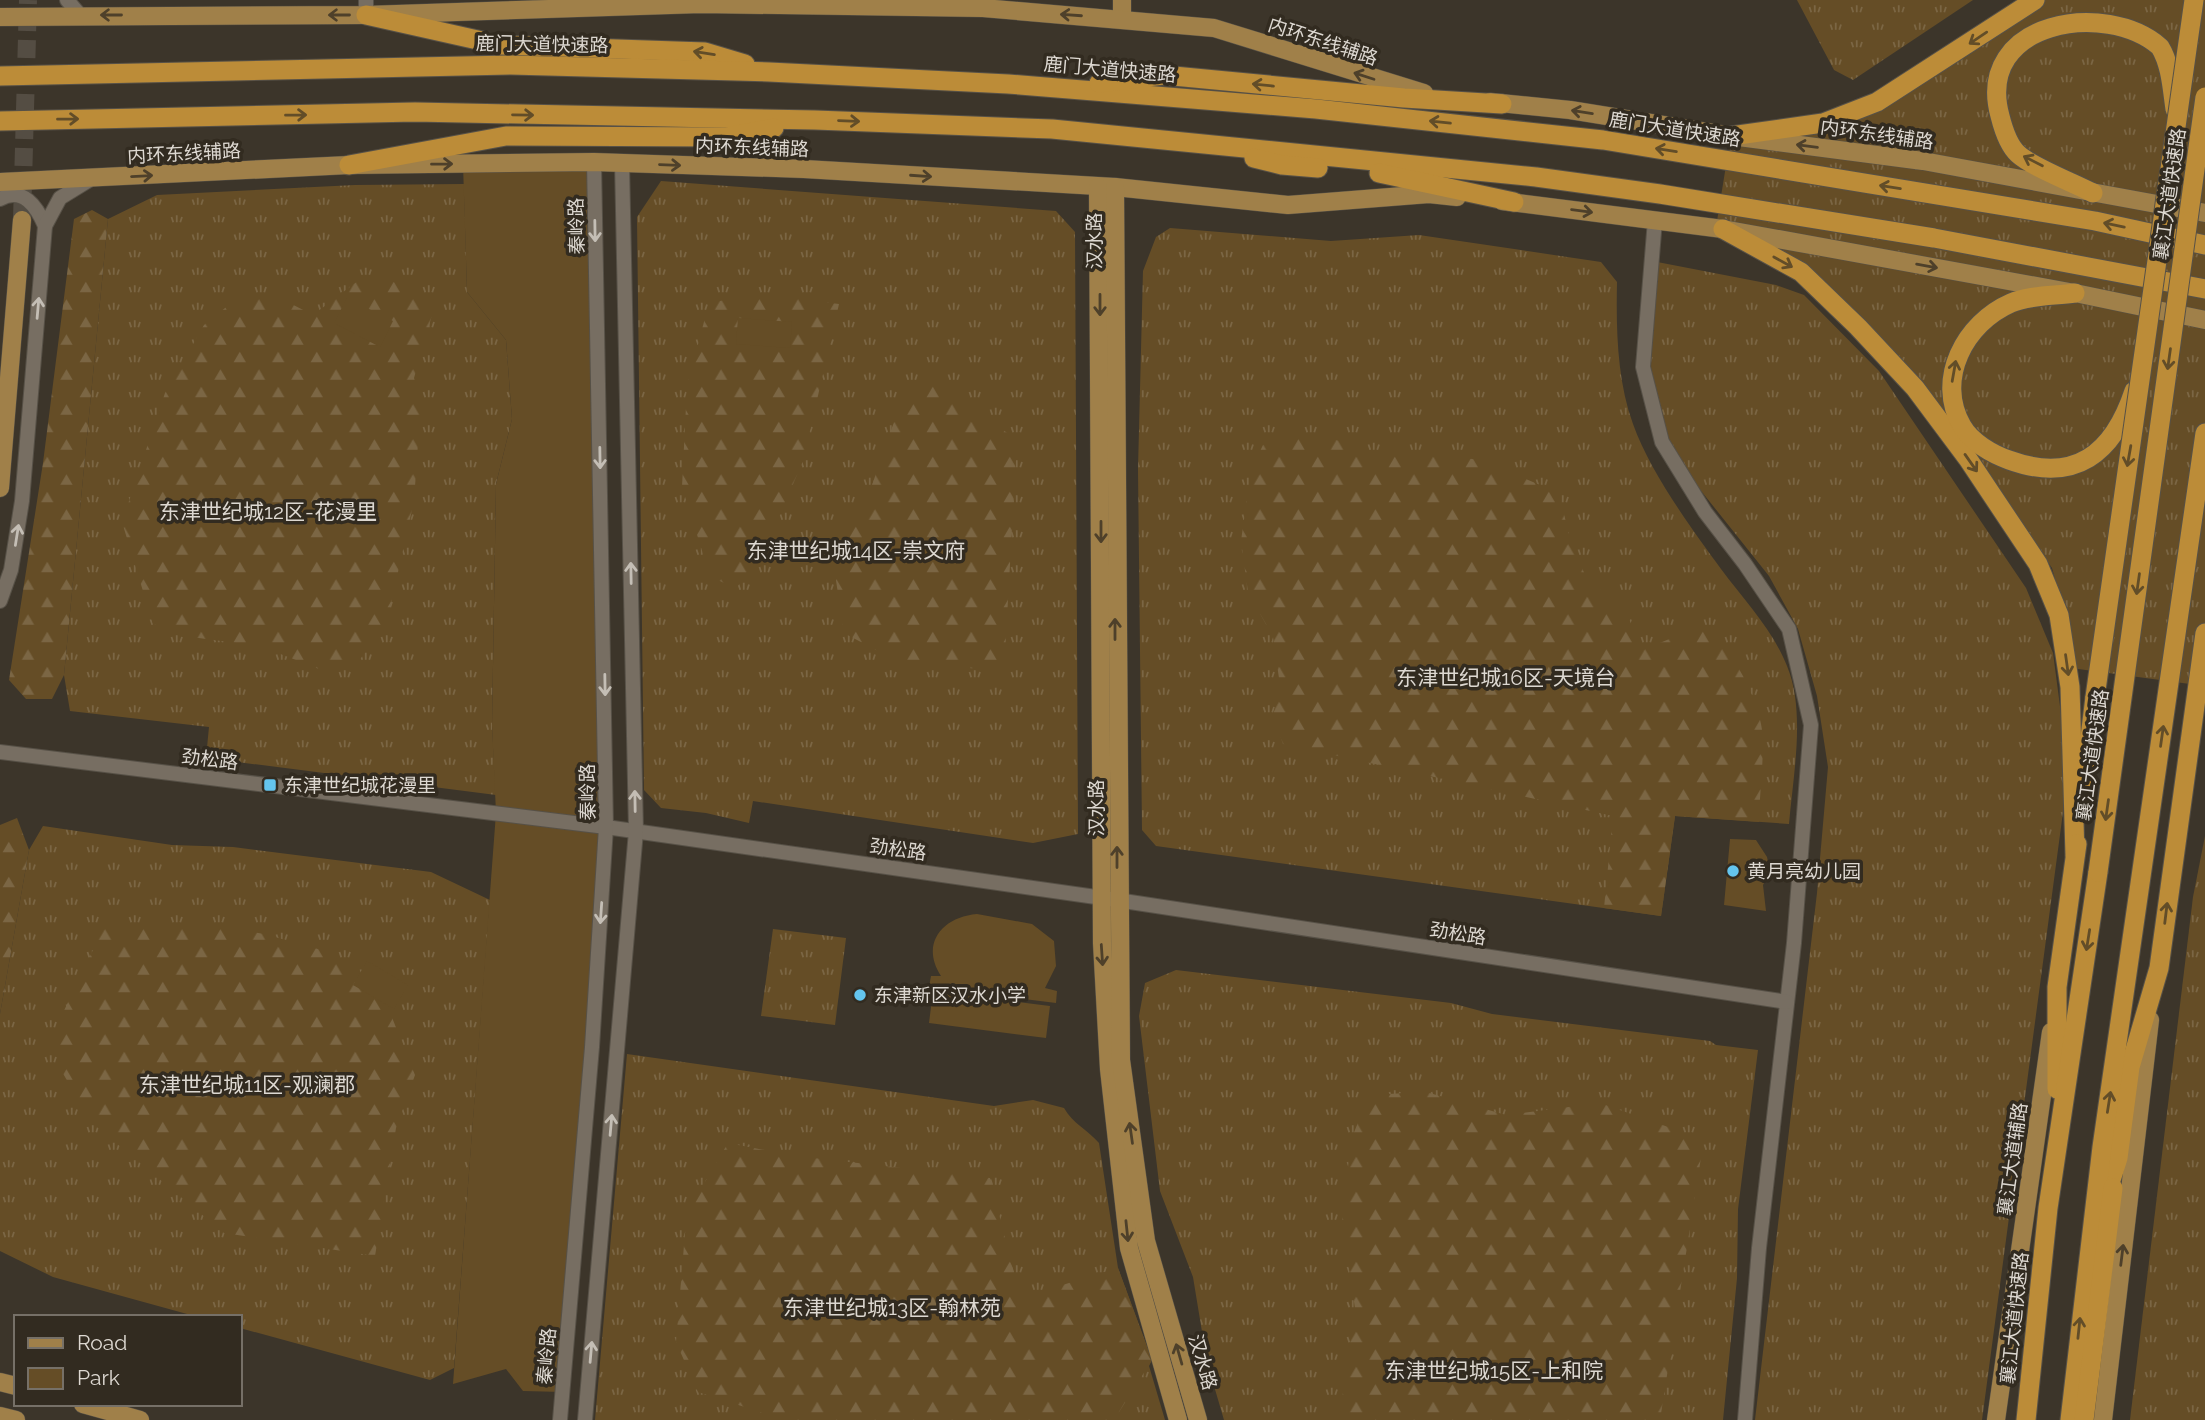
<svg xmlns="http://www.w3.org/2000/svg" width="2205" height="1420" font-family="Raleway,'Noto Sans SC',sans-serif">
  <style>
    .grass { fill: url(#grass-tufts) }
    .forest { fill: url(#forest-firs) }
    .green { fill: #654d26 }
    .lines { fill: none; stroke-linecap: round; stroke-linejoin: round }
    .major-tunnel { stroke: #544d43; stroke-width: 18; stroke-dasharray: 18 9; stroke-linecap: butt }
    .minor-casing { stroke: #575147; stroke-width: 16 }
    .major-casing { stroke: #575147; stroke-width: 19 }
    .highway-casing { stroke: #575147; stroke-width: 21 }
    .minor { stroke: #776e62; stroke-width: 14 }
    .major { stroke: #a08049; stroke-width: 18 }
    .highway { stroke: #bc8c38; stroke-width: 19 }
    .highway-bridge-casing { stroke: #575147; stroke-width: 21; stroke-linecap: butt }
    .highway-bridge { stroke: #bc8c38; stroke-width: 19 }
    .oneway { stroke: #4e402a }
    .oneway2 { stroke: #624d28 }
    .oneway3 { stroke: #c4beb5 }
    .poi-dot { fill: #64c5ee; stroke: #322b20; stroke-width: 2.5 }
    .labels { text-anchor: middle; stroke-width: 7; stroke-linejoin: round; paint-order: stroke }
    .street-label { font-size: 19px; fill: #ddd8d1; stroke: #322b20 }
    .poi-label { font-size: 19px; fill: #ddd8d1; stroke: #322b20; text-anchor: start }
    .neighbourhood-label { font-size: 21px; fill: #ddd8d1; stroke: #322b20 }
  </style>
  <defs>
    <pattern id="grass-tufts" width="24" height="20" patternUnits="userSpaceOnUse" patternTransform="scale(1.75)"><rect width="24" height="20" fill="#654d26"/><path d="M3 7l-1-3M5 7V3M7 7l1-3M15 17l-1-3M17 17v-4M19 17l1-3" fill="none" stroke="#7b6644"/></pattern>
    <pattern id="forest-firs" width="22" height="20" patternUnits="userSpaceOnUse" patternTransform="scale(1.75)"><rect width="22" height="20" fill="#654d26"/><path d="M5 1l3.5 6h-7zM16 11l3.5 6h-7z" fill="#7b6644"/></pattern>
  </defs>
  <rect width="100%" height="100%" fill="#3c352a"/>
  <g class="grass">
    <polygon points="1797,0 1973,0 1853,80 1834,70"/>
    <polygon points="2045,0 2205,0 2205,686 2071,668 2066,618 2052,568 1935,399 1879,337 1717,221 1730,141 1867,113 1987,43"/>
    <polygon points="661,181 1056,211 1075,232 1078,834 1033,843 753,801 749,823 706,813 661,808 644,790 637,217"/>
    <polygon points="464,184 467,292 506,340 512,419 496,484 492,726 496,795 206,758 209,727 70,711 64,675 108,219 157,195 355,185"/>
    <path d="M 1170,228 L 1331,241 L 1419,235 L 1601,262 L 1617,282 C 1616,329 1617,380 1633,424 C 1650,472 1691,528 1721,569 C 1744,600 1773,630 1787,666 C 1806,712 1793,775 1789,824 L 1675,816 L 1661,916 L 1156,846 L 1142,830 L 1138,469 L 1143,271 L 1156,237 Z"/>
    <polygon points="1652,261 1776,285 1804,295 1879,371 2026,588 2053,653 2061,714 2065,797 1982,1420 1755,1420 1817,893 1828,767 1817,696 1798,629 1769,576 1690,477 1668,440 1651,371"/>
    <polygon points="43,826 172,845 233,847 431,872 490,900 454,1368 430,1380 240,1328 240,1317 198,1317 53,1277 0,1251 0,1014 29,850"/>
    <polygon points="2205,836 2205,1420 2130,1420 2193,897"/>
    <polygon points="773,929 846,938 835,1025 761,1016"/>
    <polygon points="1176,970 1451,1003 1492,1014 1710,1041 1716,1045 1758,1050 1738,1209 1737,1278 1723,1420 1224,1420 1207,1362 1193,1277 1160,1191 1139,1016 1145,983"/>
    <path d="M 627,1054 L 994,1106 L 1033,1100 L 1064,1108 C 1073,1124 1087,1129 1099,1143 L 1118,1268 L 1152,1360 L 1149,1366 L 1165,1420 L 595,1420 Z"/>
  </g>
  <g class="forest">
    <polygon points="92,210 108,219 64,675 52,699 26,699 9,680 43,463 74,219"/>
    <polygon points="386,278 420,295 432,315 414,378 421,400 414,501 387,621 361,658 319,669 260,646 191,637 153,624 122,522 165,393 204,325 230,304 268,292 313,315 359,280"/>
    <polygon points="757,294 839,304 803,461 772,533 736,589 710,576 682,487 687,386 709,303"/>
    <polygon points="935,381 1017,440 1004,671 921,664 887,656 844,633 830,541 863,511 895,419"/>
    <path d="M 1319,434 L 1377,454 L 1429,454 L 1481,460 L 1559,493 L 1570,539 L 1585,575 L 1628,617 L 1643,650 L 1698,627 C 1729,640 1755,693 1761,724 C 1766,747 1759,796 1759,822 L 1675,816 L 1661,916 L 1604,908 L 1613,816 L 1283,744 L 1273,716 L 1280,685 L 1273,637 L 1248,592 L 1241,541 L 1251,470 L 1263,445 Z"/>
    <polygon points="17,818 29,850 0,1014 0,825"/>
    <polygon points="167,924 222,927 264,934 325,951 391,1015 415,1075 396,1128 375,1256 224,1233 92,1123 58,1065 60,1019 103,929"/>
    <polygon points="1426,1092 1506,1115 1600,1103 1688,1134 1702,1151 1660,1420 1339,1420 1355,1308 1342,1222 1351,1140 1369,1095"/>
    <polygon points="728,1143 796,1156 990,1178 1020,1298 1118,1268 1152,1360 1114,1420 785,1420 698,1392 676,1342 685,1233 696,1197"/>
  </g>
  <g class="green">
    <polygon points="594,162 606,827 563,1392 523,1391 506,1369 453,1384 496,813 492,726 496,484 512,419 506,340 467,292 463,164"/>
    <polygon points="347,298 393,321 380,347 334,323"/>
    <polygon points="738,318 792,322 790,348 736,344"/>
    <polygon points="1730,839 1756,840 1767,857 1770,871 1763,885 1766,911 1724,905"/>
    <path d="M 977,914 L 1032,924 L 1054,941 L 1056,966 L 1045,988 L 1057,991 L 1056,1003 L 929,987 L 931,976 L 941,976 C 920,944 942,917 977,914 Z"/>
    <polygon points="367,961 408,985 394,1009 353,985"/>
    <polygon points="933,991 1050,1006 1046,1038 929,1023"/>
  </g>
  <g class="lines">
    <polyline class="major-tunnel" points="22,220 28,0"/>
    <defs>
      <g id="minor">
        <polyline points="67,0 80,15"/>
        <polyline points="366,0 366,15"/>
        <path d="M 0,199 C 23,186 37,207 45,226"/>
        <polyline points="1655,220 1643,367 1662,442 1705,512 1745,564 1789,629 1811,725 1794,943 1759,1248 1745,1420"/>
        <polyline points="0,601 11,570 22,501 45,226 60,198 91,179"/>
        <polyline points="0,752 606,827 1117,900 1787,1002"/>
        <polyline points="560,1420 592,1047 606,827 594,162"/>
        <polyline points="585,1420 636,831 622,163"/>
      </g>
      <g id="major">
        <polyline points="1122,0 1122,19"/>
        <polyline points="0,17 366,15 701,4 983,8 1214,28 1424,93"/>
        <polyline points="1490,102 1570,110 1731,136 1923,161 2205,213"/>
        <polyline points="0,182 349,165 594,162 804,169 1115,187 1288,205 1429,194 1457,197"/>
        <polyline points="1098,187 1102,943 1109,1069 1129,1248 1178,1420"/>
        <polyline points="1115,187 1121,1060 1146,1241 1198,1420"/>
        <polyline points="1502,201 1723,229 2075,293 2205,320"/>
        <polyline points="0,488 22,220"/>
        <polyline points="0,1382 16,1386"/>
        <polyline points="83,1404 140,1420"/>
        <polyline points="0,1416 16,1420"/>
        <polyline points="1996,1420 2051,1032"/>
        <polyline points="2103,1420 2150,1020"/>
      </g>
      <g id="highway">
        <polyline points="366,15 500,45 705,52 745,64"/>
        <polyline points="0,76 511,65 769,72 1008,84 1316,109 1603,140 2095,221 2205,245"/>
        <polyline points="1099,83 1163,75 1404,98 1502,104"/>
        <polyline points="0,121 415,112 815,120 1052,129 1536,177 1660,194 1934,238 2205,289"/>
        <polyline points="1731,136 1823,123 1877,102 2035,0"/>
        <polyline points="1254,158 1282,165 1318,168"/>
        <polyline points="349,165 506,136 726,137 774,128"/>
        <polyline points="1379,173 1514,202"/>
        <path d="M 2093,193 C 2074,183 2032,167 2018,154 C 2008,145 2003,128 2000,116 C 1974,20 2107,0 2160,47 C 2171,65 2172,89 2175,109"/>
        <polyline points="1723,229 1801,272 1858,327 1915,388 1968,459 2038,564 2059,615 2070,687 2075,855"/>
        <path d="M 2075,293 C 2055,296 2029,295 2011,303 C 1965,323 1935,379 1962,426 C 1971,442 1992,454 2009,460 C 2075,484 2113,454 2134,391"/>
        <polyline points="2083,794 2095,697"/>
        <polyline points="2057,1089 2057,987 2077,844"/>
        <polyline points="2105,1199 2118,1158 2130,1067 2159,968 2205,633"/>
        <polyline points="2026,1420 2048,1208 2098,872"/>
        <polyline points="2070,1420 2102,1147 2205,433"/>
        <polyline points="2084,1420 2113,1188"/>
      </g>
    </defs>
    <use href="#minor" class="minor-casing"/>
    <use href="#major" class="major-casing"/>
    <use href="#highway" class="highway-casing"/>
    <use href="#minor" class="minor"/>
    <use href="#major" class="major"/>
    <use href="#highway" class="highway"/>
    <defs>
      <g id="highway-bridge">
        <polyline points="2095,697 2194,0"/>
        <polyline points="2098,872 2205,97"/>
      </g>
    </defs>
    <use href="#highway-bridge" class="highway-bridge-casing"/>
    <use href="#highway-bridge" class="highway-bridge"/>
  </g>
  <defs><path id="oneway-shaft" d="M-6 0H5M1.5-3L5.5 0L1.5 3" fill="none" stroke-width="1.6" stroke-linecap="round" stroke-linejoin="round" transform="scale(1.75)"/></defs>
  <g class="oneway">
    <use href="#oneway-shaft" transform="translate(111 15) rotate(180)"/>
    <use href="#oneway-shaft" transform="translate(339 15) rotate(180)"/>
    <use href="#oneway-shaft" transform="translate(1071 15) rotate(-176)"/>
    <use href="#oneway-shaft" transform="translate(1364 76) rotate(-162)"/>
    <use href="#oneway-shaft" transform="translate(1582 112) rotate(-171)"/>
    <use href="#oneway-shaft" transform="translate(1807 146) rotate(-173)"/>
    <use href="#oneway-shaft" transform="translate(442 164) rotate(-1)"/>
    <use href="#oneway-shaft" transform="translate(670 165) rotate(2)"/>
    <use href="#oneway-shaft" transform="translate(142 176) rotate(-3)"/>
    <use href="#oneway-shaft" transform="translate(921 176) rotate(4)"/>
    <use href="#oneway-shaft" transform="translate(1582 211) rotate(7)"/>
    <use href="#oneway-shaft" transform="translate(1927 266) rotate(10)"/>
    <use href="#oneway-shaft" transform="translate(1100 305) rotate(90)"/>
    <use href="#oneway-shaft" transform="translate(1101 532) rotate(90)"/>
    <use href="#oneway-shaft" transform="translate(1115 629) rotate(-90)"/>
    <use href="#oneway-shaft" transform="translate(1117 857) rotate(-90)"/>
    <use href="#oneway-shaft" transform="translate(1102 955) rotate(86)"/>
    <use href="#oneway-shaft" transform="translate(1131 1133) rotate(-98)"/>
    <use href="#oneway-shaft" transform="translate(1127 1231) rotate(84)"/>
    <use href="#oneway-shaft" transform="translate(2122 1255) rotate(-83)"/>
    <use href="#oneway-shaft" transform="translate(1179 1354) rotate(-106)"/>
  </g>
  <g class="oneway2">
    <use href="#oneway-shaft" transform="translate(1978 38) rotate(146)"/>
    <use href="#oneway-shaft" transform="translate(704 53) rotate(-171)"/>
    <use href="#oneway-shaft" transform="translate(1263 85) rotate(-174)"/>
    <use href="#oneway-shaft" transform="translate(296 115) rotate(-1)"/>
    <use href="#oneway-shaft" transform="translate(523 115) rotate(1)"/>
    <use href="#oneway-shaft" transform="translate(68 119) rotate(-1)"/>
    <use href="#oneway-shaft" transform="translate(849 121) rotate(2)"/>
    <use href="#oneway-shaft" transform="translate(1440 122) rotate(-174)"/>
    <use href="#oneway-shaft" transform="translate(1666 150) rotate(-171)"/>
    <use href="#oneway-shaft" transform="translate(2033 161) rotate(-153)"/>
    <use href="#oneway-shaft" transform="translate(1890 187) rotate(-171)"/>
    <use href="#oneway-shaft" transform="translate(2114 225) rotate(-168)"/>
    <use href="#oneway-shaft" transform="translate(1783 262) rotate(29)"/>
    <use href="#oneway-shaft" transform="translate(2169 359) rotate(98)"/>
    <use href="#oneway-shaft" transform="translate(1954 371) rotate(-80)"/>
    <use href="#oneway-shaft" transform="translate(2129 456) rotate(100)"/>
    <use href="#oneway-shaft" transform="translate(1971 463) rotate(55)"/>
    <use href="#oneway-shaft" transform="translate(2138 584) rotate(98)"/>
    <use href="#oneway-shaft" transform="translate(2067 665) rotate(82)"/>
    <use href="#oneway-shaft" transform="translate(2162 736) rotate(-82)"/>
    <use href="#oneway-shaft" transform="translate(2107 810) rotate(98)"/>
    <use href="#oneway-shaft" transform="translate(2166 913) rotate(-83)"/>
    <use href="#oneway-shaft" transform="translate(2088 940) rotate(99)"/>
    <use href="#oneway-shaft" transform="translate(2109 1102) rotate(-81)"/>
    <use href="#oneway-shaft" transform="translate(2079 1328) rotate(-84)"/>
  </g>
  <g class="oneway3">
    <use href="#oneway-shaft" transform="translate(595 231) rotate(89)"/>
    <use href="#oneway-shaft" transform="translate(38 308) rotate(-85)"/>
    <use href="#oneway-shaft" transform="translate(600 458) rotate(89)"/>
    <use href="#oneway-shaft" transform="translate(17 535) rotate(-81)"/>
    <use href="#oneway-shaft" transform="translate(631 573) rotate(-91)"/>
    <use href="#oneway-shaft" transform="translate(605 685) rotate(89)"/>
    <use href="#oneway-shaft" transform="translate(635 801) rotate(-91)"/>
    <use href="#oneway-shaft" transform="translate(601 913) rotate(94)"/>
    <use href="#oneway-shaft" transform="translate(611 1125) rotate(-85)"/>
    <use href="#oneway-shaft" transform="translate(591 1352) rotate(-85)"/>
  </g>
  <g class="poi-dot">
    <rect x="263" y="778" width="14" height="14" rx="3.5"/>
    <circle cx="1733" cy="871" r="7"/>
    <circle cx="860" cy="995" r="7"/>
  </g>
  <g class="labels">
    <g class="street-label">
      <text transform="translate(1323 41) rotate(18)" y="7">内环东线辅路</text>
      <text transform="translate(542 44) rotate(1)" y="7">鹿门大道快速路</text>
      <text transform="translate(1110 69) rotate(5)" y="7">鹿门大道快速路</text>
      <text transform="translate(1675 129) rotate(9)" y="7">鹿门大道快速路</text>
      <text transform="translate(1877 134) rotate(8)" y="7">内环东线辅路</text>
      <text transform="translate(752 147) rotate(2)" y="7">内环东线辅路</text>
      <text transform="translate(184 153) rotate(-3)" y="7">内环东线辅路</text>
      <text transform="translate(2169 194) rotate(-82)" y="7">襄江大道快速路</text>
      <text transform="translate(576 226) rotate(-91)" y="7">秦岭路</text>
      <text transform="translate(1094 241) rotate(-90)" y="7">汉水路</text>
      <text transform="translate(2092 755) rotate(-82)" y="7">襄江大道快速路</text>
      <text transform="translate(210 759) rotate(7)" y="7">劲松路</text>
      <text transform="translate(587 792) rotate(-90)" y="7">秦岭路</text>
      <text transform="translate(1096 808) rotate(-90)" y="7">汉水路</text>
      <text transform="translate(898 849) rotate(8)" y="7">劲松路</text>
      <text transform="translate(1458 933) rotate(9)" y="7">劲松路</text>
      <text transform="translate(2012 1159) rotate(-82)" y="7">襄江大道辅路</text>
      <text transform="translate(2014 1318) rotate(-84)" y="7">襄江大道快速路</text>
      <text transform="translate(546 1356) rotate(-85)" y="7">秦岭路</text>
      <text transform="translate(1203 1362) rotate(74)" y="7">汉水路</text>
    </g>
    <g class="poi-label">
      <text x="284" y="792">东津世纪城花漫里</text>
      <text x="1747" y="878">黄月亮幼儿园</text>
      <text x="874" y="1002">东津新区汉水小学</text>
    </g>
    <g class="neighbourhood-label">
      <text x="268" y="519">东津世纪城12区-花漫里</text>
      <text x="856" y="558">东津世纪城14区-崇文府</text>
      <text x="1506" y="685">东津世纪城16区-天境台</text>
      <text x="247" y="1092">东津世纪城11区-观澜郡</text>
      <text x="892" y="1315">东津世纪城13区-翰林苑</text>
      <text x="1494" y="1378">东津世纪城15区-上和院</text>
    </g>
  </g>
  <rect x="14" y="1315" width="228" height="91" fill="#322b20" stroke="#767067" stroke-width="2"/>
  <rect x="28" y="1338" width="35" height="10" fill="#a08049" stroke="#767067" stroke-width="2"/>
  <text x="77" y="1350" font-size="21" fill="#ddd8d1">Road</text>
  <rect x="28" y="1368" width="35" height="21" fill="#654d26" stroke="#767067" stroke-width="2"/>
  <text x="77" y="1385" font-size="21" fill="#ddd8d1">Park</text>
</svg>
